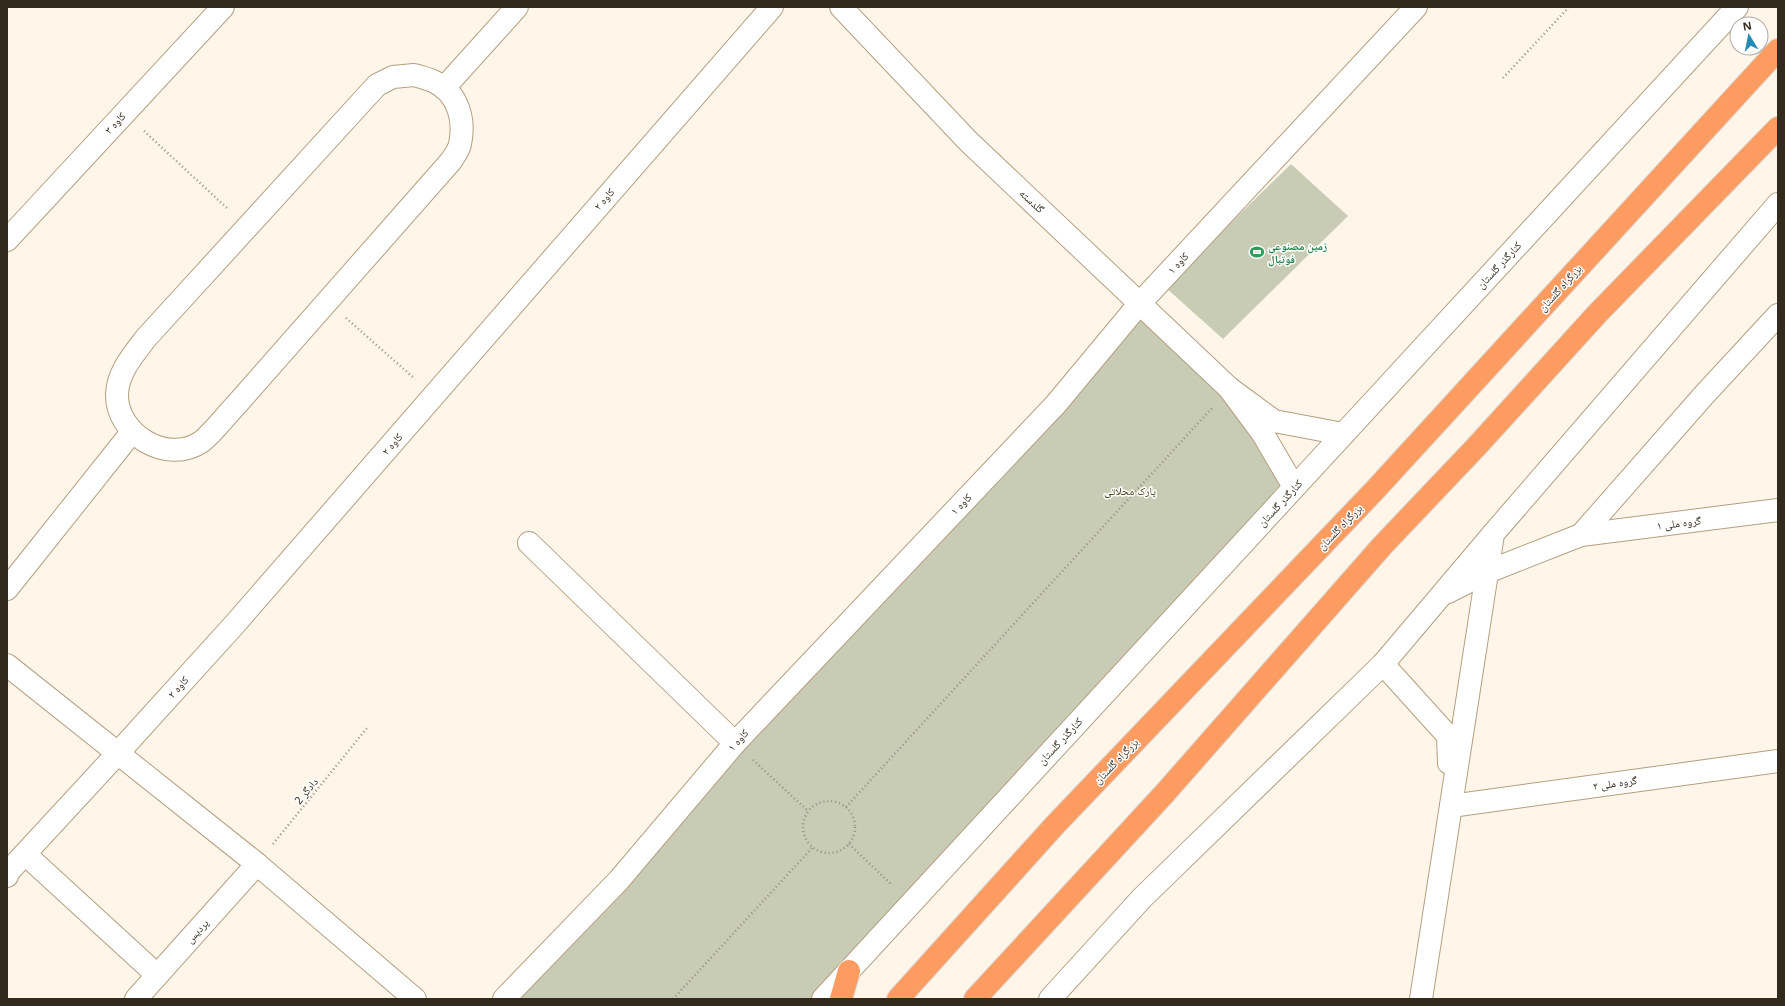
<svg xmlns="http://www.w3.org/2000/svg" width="1785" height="1006" font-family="'Noto Sans','Noto Naskh Arabic',sans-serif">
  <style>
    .green { fill: #c9ccb4 }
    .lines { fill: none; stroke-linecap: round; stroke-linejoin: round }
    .street-casing { stroke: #b49f80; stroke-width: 24 }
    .secondary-casing { stroke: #b49f80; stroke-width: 24 }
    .highway-casing { stroke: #dad9d6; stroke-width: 24 }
    .path { stroke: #968d81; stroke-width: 2.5; stroke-dasharray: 1 3; stroke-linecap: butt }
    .street { stroke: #fff; stroke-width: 22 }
    .secondary { stroke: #fff; stroke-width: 22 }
    .highway { stroke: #fc9c60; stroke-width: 22 }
    .labels { text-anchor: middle; stroke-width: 3; stroke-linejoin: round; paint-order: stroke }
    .street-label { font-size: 11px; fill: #332a1e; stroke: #fff }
    .leisure-label { font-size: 11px; font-weight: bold; fill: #27864d; stroke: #fff; text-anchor: start }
    .park-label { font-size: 11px; fill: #3c3f10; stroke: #fff }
  </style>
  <rect width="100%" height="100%" fill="#fff6e9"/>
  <g class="green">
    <polygon points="1291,164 1348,216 1223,339 1165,287"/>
    <polygon points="1140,303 1263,434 1294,487 824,999 516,999"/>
  </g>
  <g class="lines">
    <defs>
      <g id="street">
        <polyline points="841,7 968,141 1229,388"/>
        <path d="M 414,75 C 421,77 429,79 435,82 C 459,94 465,121 460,144 C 459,150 454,156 451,161 L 237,404 C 227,414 212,434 201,442 C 167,465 116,434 117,394 C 118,372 133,355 146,338 L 377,85 L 393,77 Z"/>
        <polyline points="444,88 517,7"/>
        <polyline points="7,240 223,7"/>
        <polyline points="1294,487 1263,434 1229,388 1274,421 1343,434"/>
        <polyline points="1581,535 1778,510"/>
        <polyline points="529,543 735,743"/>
        <polyline points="7,589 132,432"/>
        <polyline points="1383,664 1448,736 1449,763"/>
        <polyline points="7,665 257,864 415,999"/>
        <polyline points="1451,806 1778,761"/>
        <polyline points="25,854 157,975"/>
        <polyline points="7,876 9,871 118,753 234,625 772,7"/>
        <polyline points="136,999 257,864"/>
        <polyline points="504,999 619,880 735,743 1056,404 1140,303 1416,7"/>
        <polyline points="1421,999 1493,534"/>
      </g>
      <g id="secondary">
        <polyline points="1448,592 1487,572 1581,535 1704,395 1778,315"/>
        <polyline points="823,999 1737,7"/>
        <polyline points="1050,999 1142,898 1383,664 1493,534 1778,204"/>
      </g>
      <g id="highway">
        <polyline points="841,999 849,971"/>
        <polyline points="898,999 1055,825 1375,490 1778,50"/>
        <polyline points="975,999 1165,793 1382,546 1477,446 1597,314 1778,128"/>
      </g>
    </defs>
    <use href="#street" class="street-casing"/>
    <use href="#secondary" class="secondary-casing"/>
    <use href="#highway" class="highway-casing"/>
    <g class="path">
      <polyline points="1503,78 1569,7"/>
      <polyline points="144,131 229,210"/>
      <polyline points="346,318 415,379"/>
      <polyline points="753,760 808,811"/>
      <circle cx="829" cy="827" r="26"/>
      <polyline points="846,807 1212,408"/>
      <polyline points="273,844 367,728"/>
      <polyline points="849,844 892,885"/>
      <polyline points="673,999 812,848"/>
    </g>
    <use href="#street" class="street"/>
    <use href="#secondary" class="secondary"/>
    <use href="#highway" class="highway"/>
  </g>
  <defs>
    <symbol id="stadium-bare" viewBox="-9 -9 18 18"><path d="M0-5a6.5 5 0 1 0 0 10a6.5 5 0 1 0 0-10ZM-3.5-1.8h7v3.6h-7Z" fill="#2e9e5b" stroke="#fff" stroke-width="2.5" paint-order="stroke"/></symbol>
  </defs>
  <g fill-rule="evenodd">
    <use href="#stadium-bare" x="1247" y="242" width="20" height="20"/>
  </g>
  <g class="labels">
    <g class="street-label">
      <text transform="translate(115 123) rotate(-47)" y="4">کاوه ۳</text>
      <text transform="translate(604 199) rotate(-49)" y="4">کاوه ۲</text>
      <text transform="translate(1032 201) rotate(43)" y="4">گلدسته</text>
      <text transform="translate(1178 263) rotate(-47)" y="4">کاوه ۱</text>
      <text transform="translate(1499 265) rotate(-47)" y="4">کنارگذر گلستان</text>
      <text transform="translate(1560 288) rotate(-48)" y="4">بزرگراه گلستان</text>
      <text transform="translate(392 444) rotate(-49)" y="4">کاوه ۲</text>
      <text transform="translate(1280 503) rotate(-47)" y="4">کنارگذر گلستان</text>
      <text transform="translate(961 504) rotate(-46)" y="4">کاوه ۱</text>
      <text transform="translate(1679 523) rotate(-7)" y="4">گروه ملی ۱</text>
      <text transform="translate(1340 527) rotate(-46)" y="4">بزرگراه گلستان</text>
      <text transform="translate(178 687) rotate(-48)" y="4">کاوه ۲</text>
      <text transform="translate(738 740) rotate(-48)" y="4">کاوه ۱</text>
      <text transform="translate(1060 741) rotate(-47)" y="4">کنارگذر گلستان</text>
      <text transform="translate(1116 761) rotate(-46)" y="4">بزرگراه گلستان</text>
      <text transform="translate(1615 783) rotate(-8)" y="4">گروه ملی ۲</text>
      <text transform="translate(306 791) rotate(-51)" y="4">دادگر 2</text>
      <text transform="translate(197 931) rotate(-48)" y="4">پردیس</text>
    </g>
    <g class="leisure-label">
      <text x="1268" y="250">زمین مصنوعی<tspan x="1268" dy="13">فوتبال</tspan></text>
    </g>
    <g class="park-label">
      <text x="1130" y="495">پارک محلاتی</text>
    </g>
  </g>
  <rect width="1785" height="1006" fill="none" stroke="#332a1e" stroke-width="16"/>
  <g transform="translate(1749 36) rotate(350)"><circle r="19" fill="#ffffff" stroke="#adaaa5"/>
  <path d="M0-3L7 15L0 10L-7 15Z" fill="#248ab3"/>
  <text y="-6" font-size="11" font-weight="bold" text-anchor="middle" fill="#332a1e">N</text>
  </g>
</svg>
